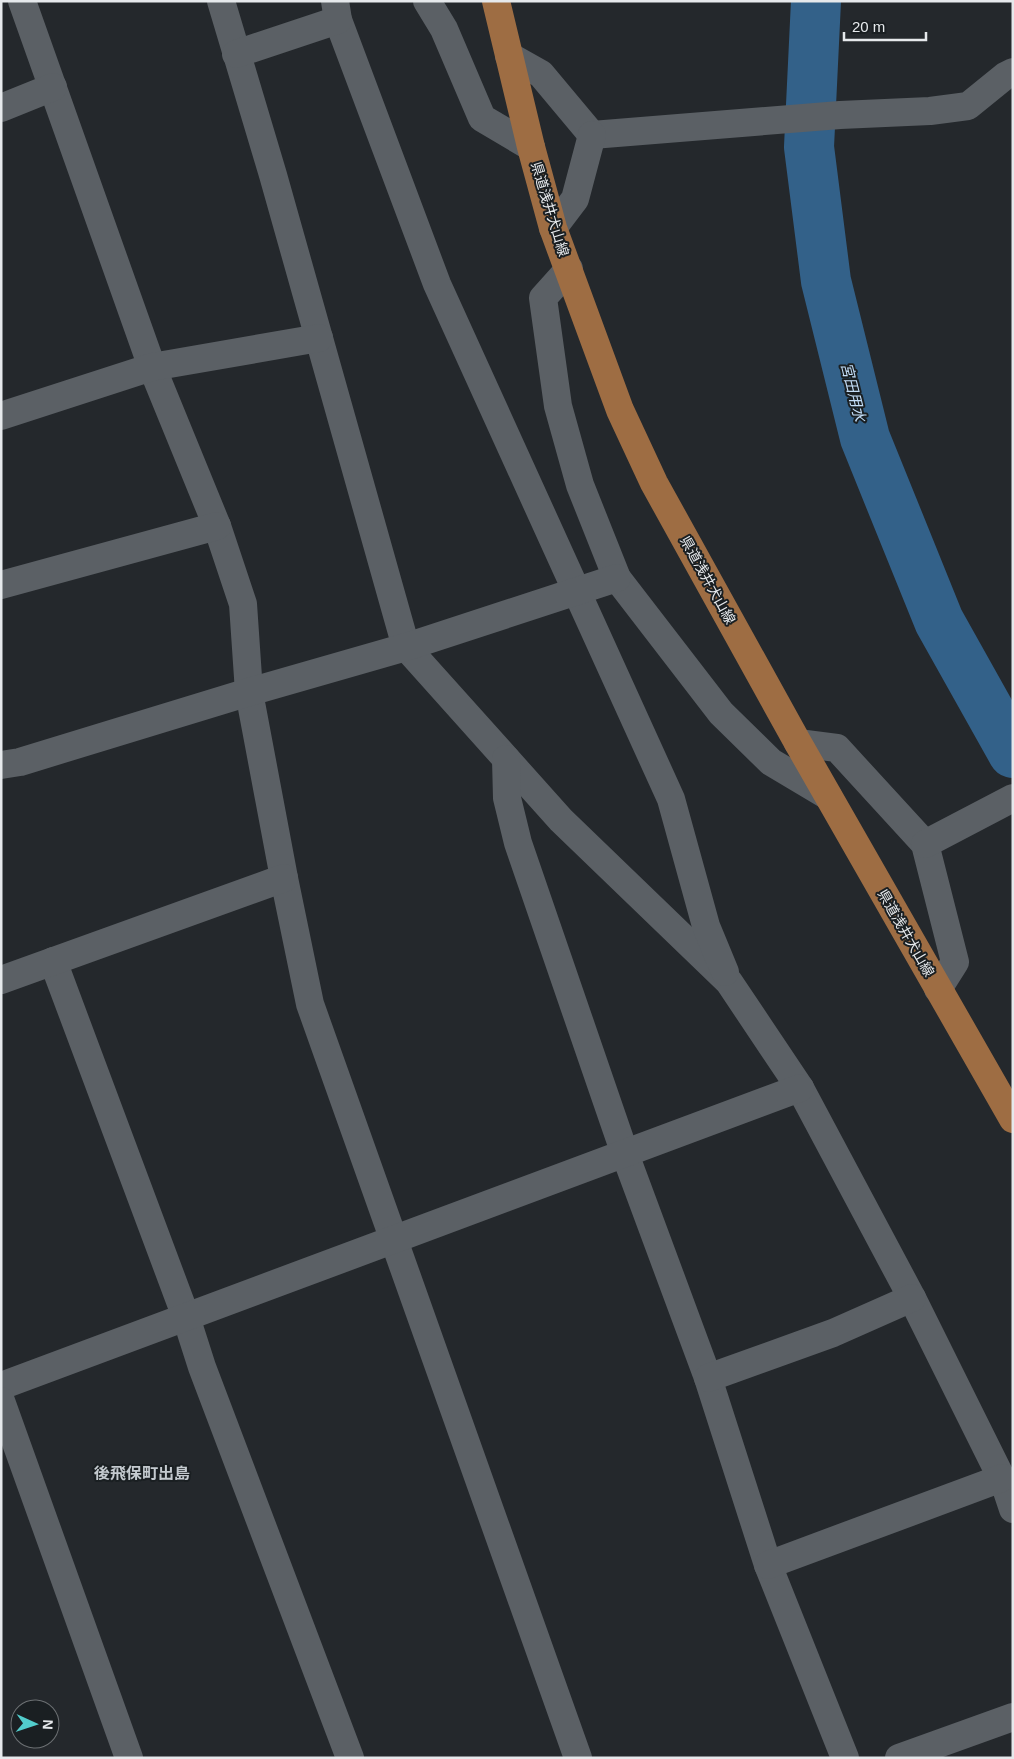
<svg xmlns="http://www.w3.org/2000/svg" width="1014" height="1759" font-family="Helvetica,'Noto Sans JP',sans-serif">
  <style>
    .lines { fill: none; stroke-linecap: round; stroke-linejoin: round }
    .river { stroke: #336189; stroke-width: 50 }
    .minor { stroke: #5b6065; stroke-width: 28 }
    .major { stroke: #9e6d43; stroke-width: 28 }
    .labels { text-anchor: middle; stroke-width: 4; stroke-linejoin: round; paint-order: stroke }
    .street-label { font-size: 14px; fill: #e6e9ec; stroke: #1a1f22 }
    .water-label { font-size: 15px; font-style: italic; fill: #c4def8; stroke: #1a1f22 }
    .quarter-label { font-size: 16px; font-weight: bold; fill: #c4cacf; stroke: #1a1f22 }
  </style>
  <rect width="100%" height="100%" fill="#24282c"/>
  <g class="lines">
    <polyline class="river" points="816,1 809,147 826,281 865,438 939,621 1013,753"/>
    <g class="minor">
      <polyline points="22,1 152,367 217,526 243,604 249,692 284,878 310,1004 578,1758"/>
      <polyline points="221,1 273,175 406,647 561,820 729,982 800,1088 912,1298 1005,1485 1013,1509"/>
      <polyline points="335,1 338,20 437,284 671,799 706,926 725,972"/>
      <polyline points="427,1 444,29 482,118 531,147"/>
      <polyline points="236,54 338,20"/>
      <polyline points="509,56 541,74 592,135"/>
      <polyline points="1,108 53,87"/>
      <polyline points="592,135 840,115 930,111 953,108 968,106 1005,76 1013,72"/>
      <polyline points="553,228 575,199 592,135"/>
      <polyline points="569,269 543,298 558,406 580,485 617,578 721,713 771,762 828,796"/>
      <polyline points="1,416 152,367 319,338"/>
      <polyline points="1,585 217,526"/>
      <polyline points="798,743 837,748 925,844 955,962 938,989"/>
      <polyline points="506,759 507,798 518,843 625,1154 708,1378 768,1565 845,1758"/>
      <polyline points="1,765 20,762 249,692 406,647 617,578"/>
      <polyline points="925,844 1013,798"/>
      <polyline points="53,961 186,1317 202,1367 350,1758"/>
      <polyline points="1,980 284,878"/>
      <polyline points="708,1378 833,1333 912,1298"/>
      <polyline points="1,1386 800,1088"/>
      <polyline points="1,1401 129,1758"/>
      <polyline points="768,1565 1002,1478"/>
      <polyline points="899,1758 1013,1717"/>
    </g>
    <polyline class="major" points="496,1 531,147 553,228 620,410 654,483 798,743 1013,1119"/>
  </g>
  <g class="labels">
    <g class="street-label">
      <text transform="translate(550 209) rotate(73)" y="5">県道浅井犬山線</text>
      <text transform="translate(708 580) rotate(61)" y="5">県道浅井犬山線</text>
      <text transform="translate(906 933) rotate(60)" y="5">県道浅井犬山線</text>
    </g>
    <g class="water-label">
      <text transform="translate(853 392) rotate(76)" y="5">宮田用水</text>
    </g>
    <g class="quarter-label">
      <text x="142" y="1479">後飛保町出島</text>
    </g>
  </g>
  <rect width="1014" height="1759" fill="none" stroke="#e6e9ec" stroke-width="5"/>
  <g transform="translate(35 1724) rotate(93)"><circle r="24" fill="#1a1f22" stroke="#6c7073"/>
  <path d="M0-4L9 19L0 12L-9 19Z" fill="#52cdcc"/>
  <text y="-8" font-size="14" font-weight="bold" text-anchor="middle" fill="#e6e9ec">N</text>
  </g>
  <path d="M844 32v8h82v-8" fill="none" stroke="#e6e9ec" stroke-width="2.5"/>
  <text x="852" y="32" font-size="15" fill="#e6e9ec" stroke="#1a1f22" stroke-width="4" paint-order="stroke">20 m</text>
</svg>
